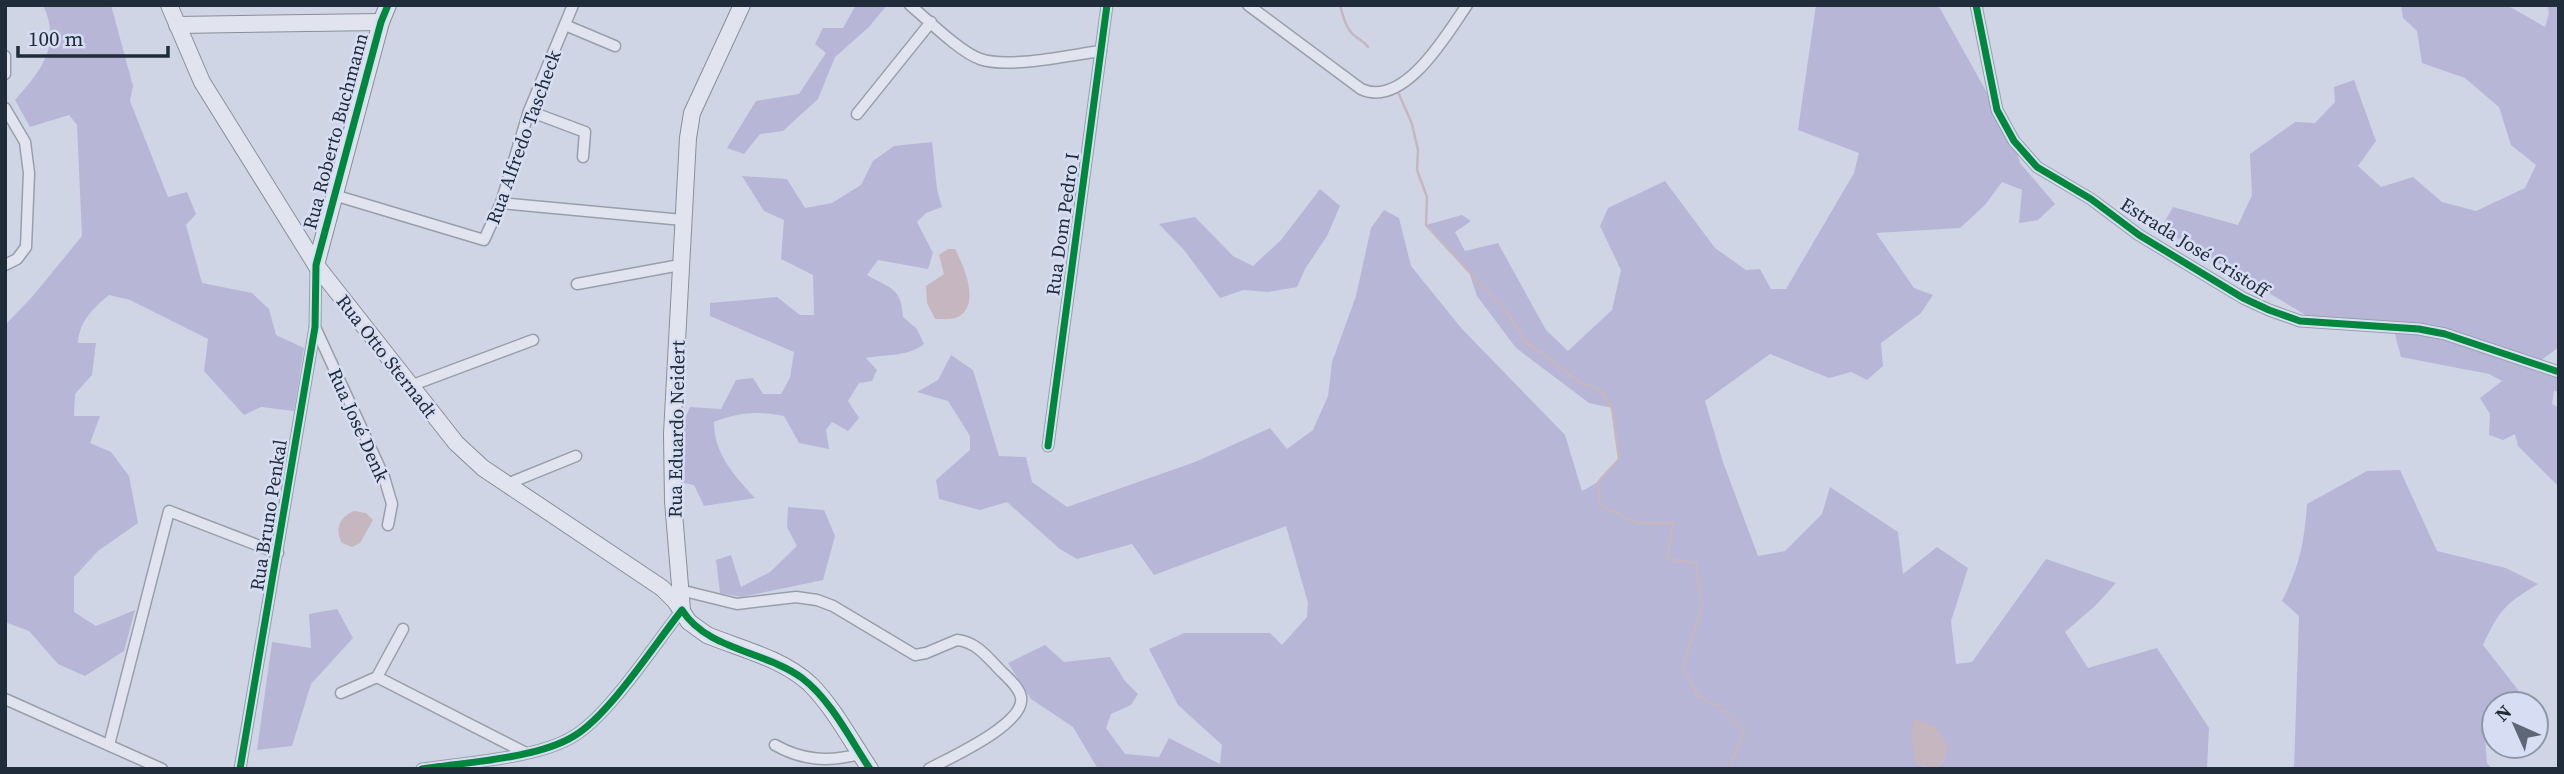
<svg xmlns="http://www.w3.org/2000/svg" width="2564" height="774" font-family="'Source Serif 4',serif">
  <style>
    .green { fill: #b7b6d7 }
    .water { fill: #c6b6bf }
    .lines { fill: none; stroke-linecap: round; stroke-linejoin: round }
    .stream { stroke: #c6b6bf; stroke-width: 2.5 }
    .street-casing { stroke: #989faa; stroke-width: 13 }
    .secondary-casing { stroke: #888f9a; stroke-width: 18 }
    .street { stroke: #e1e4ee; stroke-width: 10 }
    .secondary { stroke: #e1e4ee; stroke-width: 16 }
    .cycleway-casing { stroke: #d7def4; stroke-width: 11 }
    .cycleway { stroke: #00873e; stroke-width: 7 }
    .labels { text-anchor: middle; stroke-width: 5; stroke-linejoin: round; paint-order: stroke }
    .street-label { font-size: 19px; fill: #202c39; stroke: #d7def4 }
  </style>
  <rect width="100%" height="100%" fill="#d0d5e5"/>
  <g class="green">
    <path d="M 43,5 L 111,5 L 133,86 L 130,101 L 168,197 L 187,192 L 196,214 L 186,225 L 202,283 L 252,293 L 269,309 L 276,335 L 304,348 L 294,411 L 261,407 L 244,415 L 204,371 L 208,339 L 130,300 L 109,295 C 93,308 79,322 78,343 L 96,343 L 92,375 L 75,394 L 74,416 L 100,416 L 90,443 L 111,452 L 129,476 L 138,523 L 98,551 L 74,577 L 74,612 L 96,626 L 135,610 L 124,651 L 85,676 L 58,664 L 29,631 L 5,622 L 5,325 L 32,297 L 82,236 L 77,125 L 69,115 L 30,127 L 15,100 C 41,71 62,45 43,5 Z"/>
    <polygon points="856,5 887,5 869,27 835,57 818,99 783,131 760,134 744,154 727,148 756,101 799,94 826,53 815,44 823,28 843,28"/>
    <polygon points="1816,5 1938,5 2014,141 2020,163 2055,204 2038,220 2019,223 2022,190 2002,182 1985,205 1960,228 1876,233 1914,288 1933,295 1921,313 1881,343 1883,366 1867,380 1851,372 1829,378 1770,354 1705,401 1723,462 1758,556 1785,551 1822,514 1830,487 1898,532 1903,574 1937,547 1968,568 1951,621 1956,664 1972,662 2046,559 2116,583 2095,606 2065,632 2088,668 2157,648 2209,728 2207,769 1933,769 1944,761 1915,763 1932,769 1098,769 1073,727 1031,699 1008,663 1045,645 1064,662 1110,657 1125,681 1138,694 1131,705 1111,714 1106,728 1125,754 1159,757 1169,738 1220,764 1222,745 1178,705 1149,649 1184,633 1270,633 1282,645 1307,617 1308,603 1286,526 1154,575 1132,544 1077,559 1060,549 1007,502 980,510 939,499 936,480 970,450 970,436 948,401 917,392 938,380 951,355 973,370 999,456 1026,457 1032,482 1067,507 1195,462 1270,428 1287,449 1313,430 1328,396 1332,362 1356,296 1371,228 1384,210 1399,218 1411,266 1462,329 1565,435 1582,491 1598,482 1619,459 1612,408 1589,403 1516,348 1477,296 1469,272 1426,225 1462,215 1471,221 1455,232 1465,251 1498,243 1546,330 1568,351 1612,310 1621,270 1600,226 1608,208 1665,181 1715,248 1746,270 1760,269 1771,289 1786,289 1854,173 1859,153 1798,130"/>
    <polygon points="2401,5 2507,5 2545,27 2549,13 2547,5 2559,5 2559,347 2536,364 2559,372 2559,392 2554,391 2552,404 2559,408 2559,487 2518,446 2515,434 2503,440 2489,435 2490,414 2480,398 2502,381 2489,374 2401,357 2393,327 2317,322 2161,228 2173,207 2238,225 2252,195 2250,154 2295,122 2315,123 2335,102 2334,87 2354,80 2376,141 2358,166 2381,187 2413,177 2442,202 2476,211 2525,188 2536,165 2511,145 2499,107 2465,78 2422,63 2417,31 2403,18"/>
    <path d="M 932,142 L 937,189 L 942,207 L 926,213 L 917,222 L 933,253 L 928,269 L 878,260 L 867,275 C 891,289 901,287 903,317 L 917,329 L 924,344 C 908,357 887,354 866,358 L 877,370 L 872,381 L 859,383 L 848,401 L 859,418 L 848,431 L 832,422 L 826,430 L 829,449 L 799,443 L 784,416 C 759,411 738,412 714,422 C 714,454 734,475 755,498 L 704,506 L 694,485 L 684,483 L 684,421 L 690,407 L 721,409 L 736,380 L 753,378 L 763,394 L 781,394 L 790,378 L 794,352 L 710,316 L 710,303 L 777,297 L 800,315 L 814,315 L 813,275 L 781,259 L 784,220 L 764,211 L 742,176 L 787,179 L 805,208 L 832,203 L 861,185 L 873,161 L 894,146 Z"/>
    <polygon points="1320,189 1340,206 1327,236 1305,269 1297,287 1268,292 1243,290 1220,298 1184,250 1159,224 1195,217 1233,256 1253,266 1281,240"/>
    <path d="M 2400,470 L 2437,551 L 2506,568 L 2538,584 C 2504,605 2500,609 2483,645 L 2529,704 L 2494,704 L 2494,738 L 2485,738 L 2487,763 L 2492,769 L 2294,769 L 2299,616 L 2282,601 C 2300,565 2304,543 2307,504 L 2367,471 Z"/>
    <polygon points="788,507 824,510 835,536 823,580 741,597 720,593 716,560 731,555 741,587 770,572 797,546 787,527"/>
    <polygon points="337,609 353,638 311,684 292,746 257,750 272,642 311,648 309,614"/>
  </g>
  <g class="water">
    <path d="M 948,249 L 955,249 C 964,266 981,305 958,317 C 951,320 943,319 935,319 L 927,303 L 926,286 L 944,274 L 939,255 Z"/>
    <path d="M 354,511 L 366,513 L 373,520 L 360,543 L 352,547 L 342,543 C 334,528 340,517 354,511 Z"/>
    <polygon points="1914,719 1934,726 1948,745 1944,761 1933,769 1915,763 1912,734"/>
  </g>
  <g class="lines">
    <g class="stream">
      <path d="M 1340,5 C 1343,16 1346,30 1355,36 C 1361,41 1364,41 1368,47"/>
      <polyline points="1399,94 1412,124 1418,150 1417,170 1427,197 1426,225 1509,315 1526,342 1581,383 1600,390 1612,408 1619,459 1598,482 1600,505 1637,523 1673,523 1667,559 1696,563 1702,607 1683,667 1698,696 1723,709 1744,732 1729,769"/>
    </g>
    <defs>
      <g id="street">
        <path d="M 910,5 C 928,20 960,52 980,59 C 1009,69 1070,55 1101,51"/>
        <path d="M 1248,5 L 1361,89 C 1404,109 1447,34 1467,5"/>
        <polyline points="1976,5 1997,110 2014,141 2037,167 2091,199 2139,235 2243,298 2269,310 2300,321 2419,329 2445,334 2559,372"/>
        <polyline points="565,25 615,46"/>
        <polyline points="5,56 5,74"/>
        <polyline points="5,108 25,142 29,173 26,247 17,259 5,265"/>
        <polyline points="529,111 585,132 583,157"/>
        <polyline points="857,114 931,22"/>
        <polyline points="334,195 484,240 501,203 529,111 573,5"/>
        <polyline points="501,203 683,220"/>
        <polyline points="577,284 680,265"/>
        <polyline points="315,327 384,477 392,504 388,525"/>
        <polyline points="410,386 533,340"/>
        <polyline points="1048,446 1107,5"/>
        <polyline points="507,484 576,456"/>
        <path d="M 680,590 L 737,604 L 796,597 L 817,600 L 833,606 L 915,655 L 926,653 L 957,640 C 977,642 988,658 1001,671 C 1008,678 1019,687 1021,697 C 1026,724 949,758 929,769"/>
        <polyline points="377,677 526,753"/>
        <polyline points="341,693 377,677 403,629"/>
        <polyline points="5,699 162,769"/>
        <polyline points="109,745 169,511 278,553"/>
        <path d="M 775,745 C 803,761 829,762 860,754"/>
        <polyline points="240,769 315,327 316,265"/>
        <path d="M 422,769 C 465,762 537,759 574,736 C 610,714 654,645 682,610"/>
      </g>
      <g id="secondary">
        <path d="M 169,5 L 202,82 L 316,265 L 456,443 L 483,468 L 662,588 L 675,601 L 689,622 L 707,635 C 741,649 782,658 810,684 C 834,708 851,741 870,769"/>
        <polyline points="177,25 381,22"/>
        <polyline points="316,265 381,22 388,5"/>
        <polyline points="682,610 673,501 672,434 688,138 692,113 742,5"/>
      </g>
    </defs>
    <use href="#street" class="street-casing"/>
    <use href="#secondary" class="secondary-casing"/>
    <use href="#street" class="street"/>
    <use href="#secondary" class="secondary"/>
    <defs>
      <g id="cycleway">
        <polyline points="1976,5 1997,110 2014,141 2037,167 2091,199 2139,235 2243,298 2269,310 2300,321 2419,329 2445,334 2559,372"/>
        <polyline points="1048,446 1107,5"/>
        <polyline points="240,769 315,327 316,265 381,22 388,5"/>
        <path d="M 422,769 C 465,762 537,759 574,736 C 610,714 654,645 682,610 C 707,650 765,651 802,678 C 831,700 850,739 870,769"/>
      </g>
    </defs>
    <use href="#cycleway" class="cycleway-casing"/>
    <use href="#cycleway" class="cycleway"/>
  </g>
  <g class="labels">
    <g class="street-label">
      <text transform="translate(335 131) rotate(-75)" y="7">Rua Roberto Buchmann</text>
      <text transform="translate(523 137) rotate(-70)" y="7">Rua Alfredo Tascheck</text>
      <text transform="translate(1062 224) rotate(-82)" y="7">Rua Dom Pedro I</text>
      <text transform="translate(2195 247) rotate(32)" y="7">Estrada José Cristoff</text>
      <text transform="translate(387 356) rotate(52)" y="7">Rua Otto Sternadt</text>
      <text transform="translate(359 425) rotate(66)" y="7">Rua José Denk</text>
      <text transform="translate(676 429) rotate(-89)" y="7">Rua Eduardo Neidert</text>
      <text transform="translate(268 515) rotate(-81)" y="7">Rua Bruno Penkal</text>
    </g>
  </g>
  <rect width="2564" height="774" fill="none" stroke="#202c39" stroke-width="14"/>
  <g transform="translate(2515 725) rotate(315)"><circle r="33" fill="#d7def4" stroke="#8e97a9" stroke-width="2"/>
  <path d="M0-5L12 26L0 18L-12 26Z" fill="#5e6775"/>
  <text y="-10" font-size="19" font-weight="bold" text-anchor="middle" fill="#202c39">N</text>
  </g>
  <path d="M18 46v10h150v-10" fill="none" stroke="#202c39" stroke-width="3.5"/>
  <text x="28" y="46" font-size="21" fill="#202c39" stroke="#d7def4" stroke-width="5" paint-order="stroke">100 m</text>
</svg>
